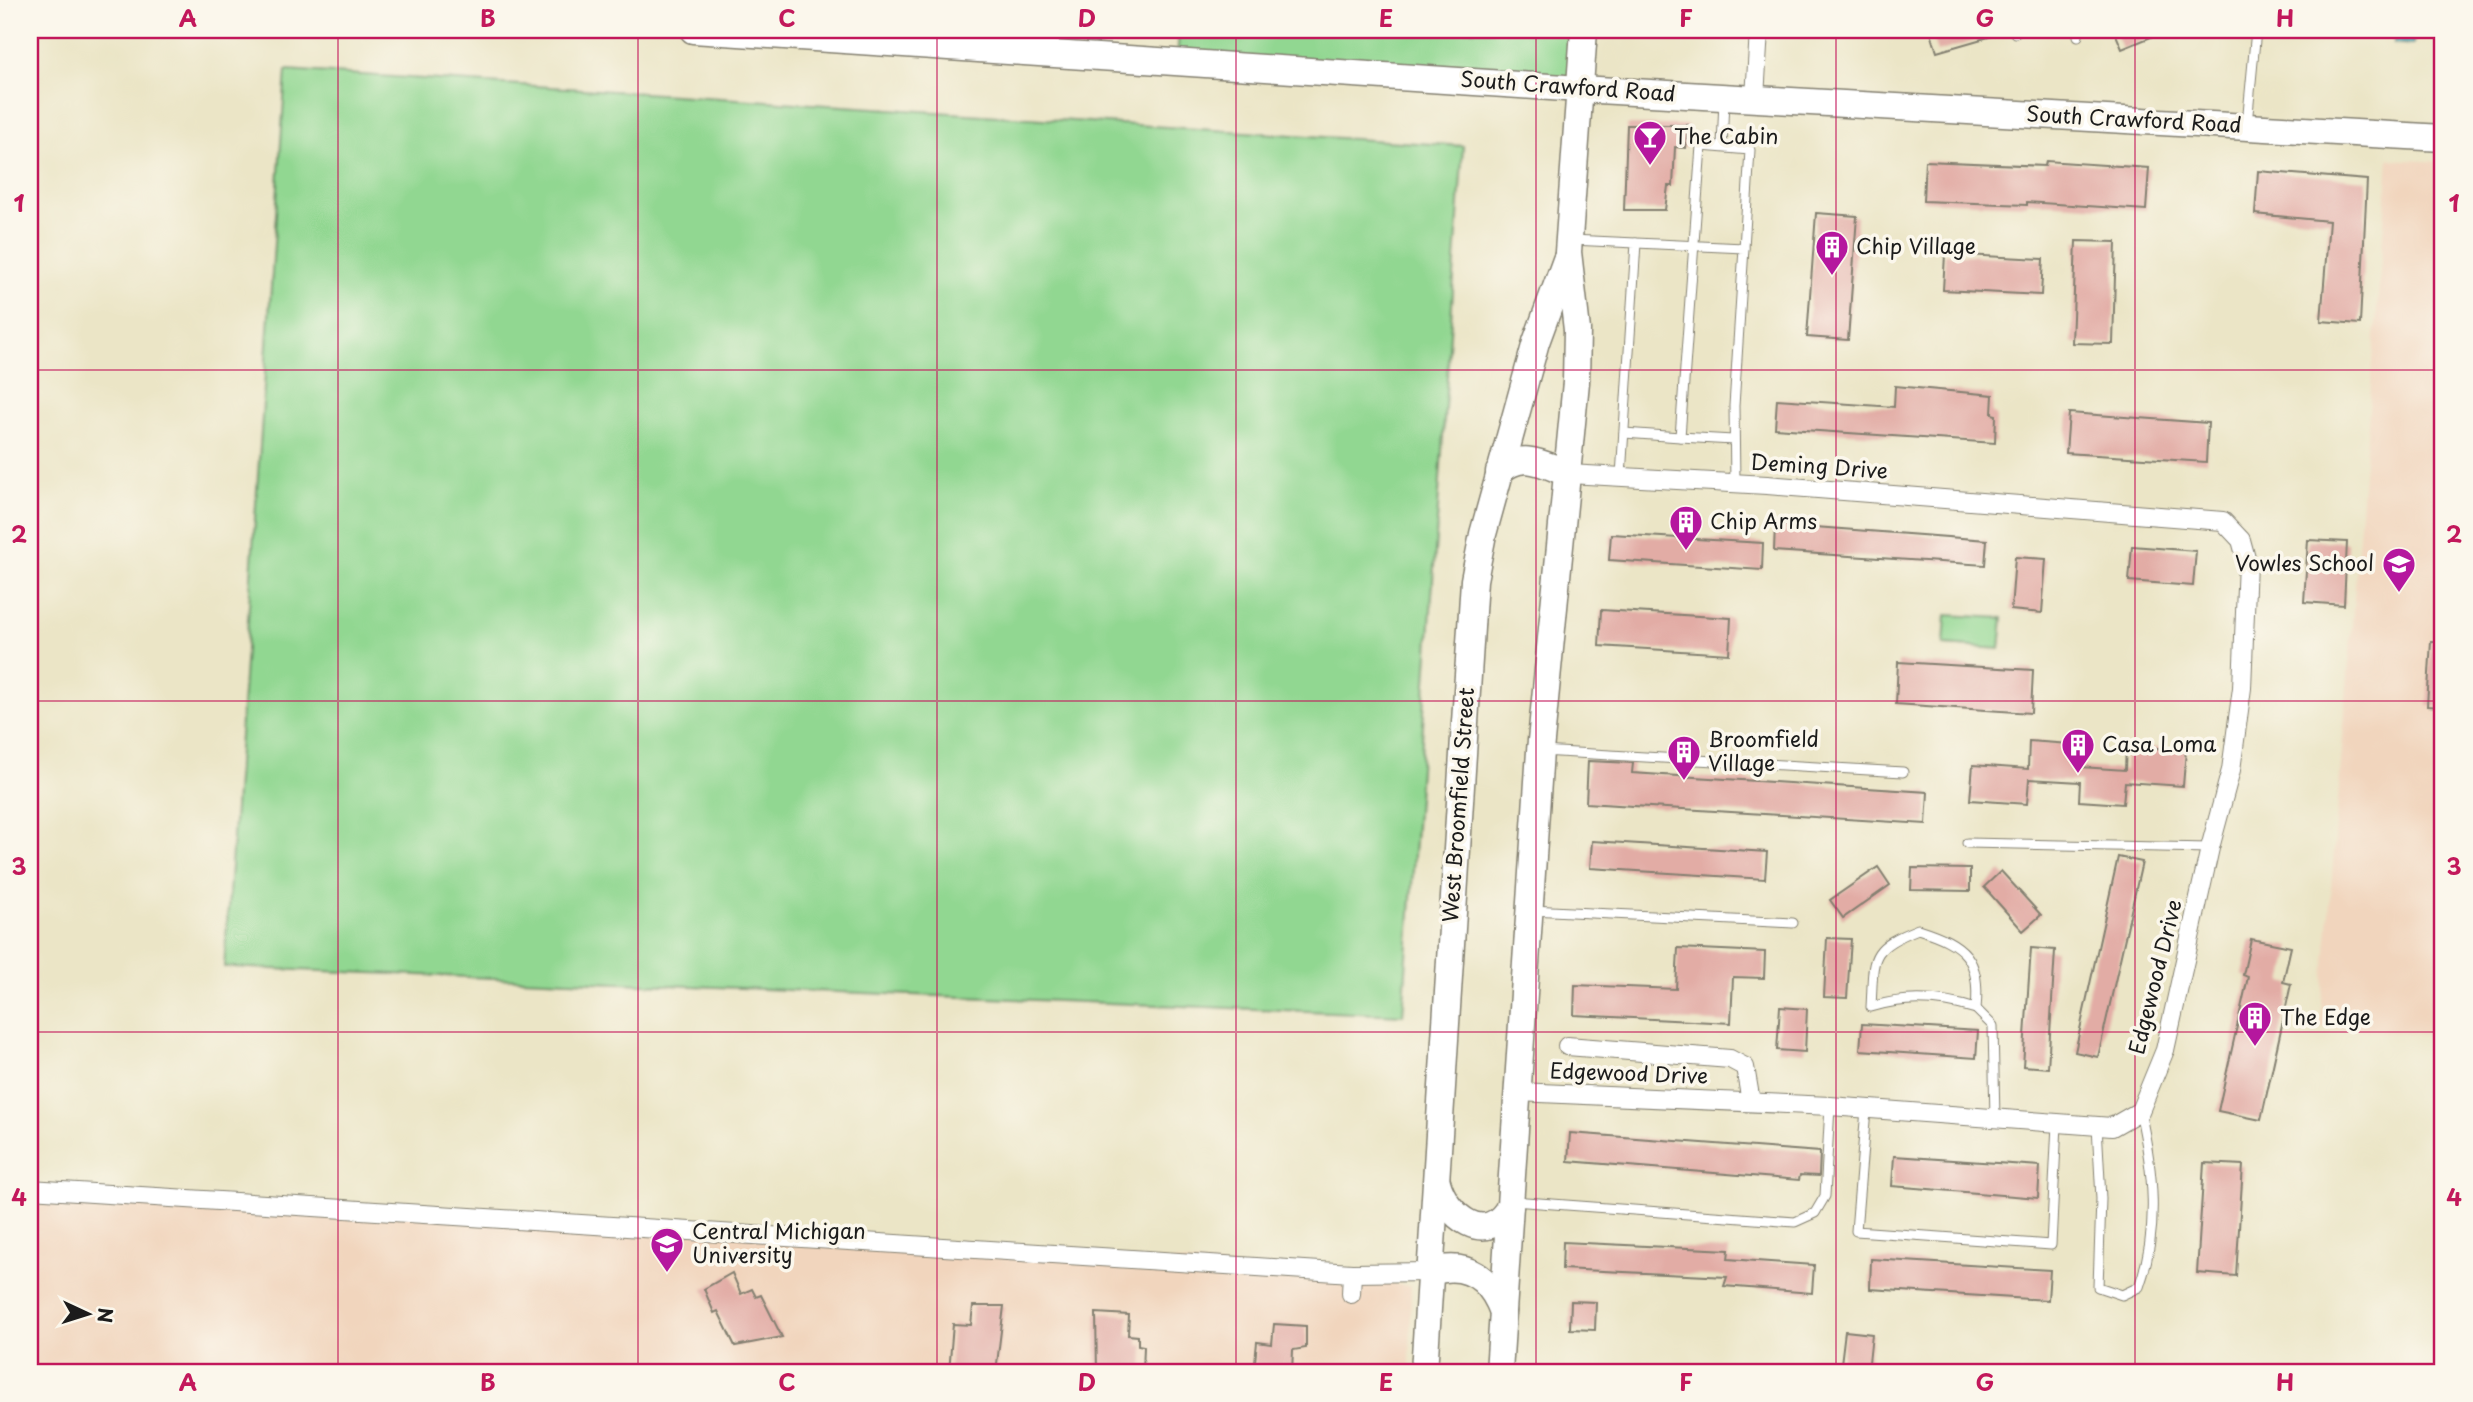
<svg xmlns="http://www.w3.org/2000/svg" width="2473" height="1402" font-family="'Playpen Sans',sans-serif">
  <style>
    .built { fill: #f1d5bd }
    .green { fill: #91d791; stroke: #567a56; stroke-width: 2 }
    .water { fill: #49b7c4; stroke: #326a70; stroke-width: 2 }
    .building { fill: #e2aca5 }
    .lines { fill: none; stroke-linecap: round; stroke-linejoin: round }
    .lane-casing { stroke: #848071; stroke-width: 11 }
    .street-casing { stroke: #848071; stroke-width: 20 }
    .secondary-casing { stroke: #848071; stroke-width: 29 }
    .lane { stroke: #fff; stroke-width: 9 }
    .street { stroke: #fff; stroke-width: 18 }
    .secondary { stroke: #fff; stroke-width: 26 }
    .grid { fill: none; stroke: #c2185b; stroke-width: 2; stroke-opacity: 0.55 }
    .labels { text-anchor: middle; stroke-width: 7; stroke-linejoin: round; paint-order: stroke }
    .street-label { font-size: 21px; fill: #1c1c1c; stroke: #fbf7ec }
    .poi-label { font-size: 21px; fill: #1c1c1c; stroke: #fbf7ec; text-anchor: start }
    .neatline { fill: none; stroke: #c2185b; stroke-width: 2.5 }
    .grid-label { font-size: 23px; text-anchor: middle; font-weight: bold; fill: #c2185b }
  </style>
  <rect width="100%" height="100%" fill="#fbf7ec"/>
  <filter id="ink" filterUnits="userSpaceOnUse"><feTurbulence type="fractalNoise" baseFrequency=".0143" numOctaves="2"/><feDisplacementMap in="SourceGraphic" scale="14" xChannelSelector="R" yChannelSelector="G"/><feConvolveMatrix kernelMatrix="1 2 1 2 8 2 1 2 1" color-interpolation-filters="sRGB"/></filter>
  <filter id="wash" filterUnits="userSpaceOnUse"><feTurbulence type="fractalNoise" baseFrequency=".00686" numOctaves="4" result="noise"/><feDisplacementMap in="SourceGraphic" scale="28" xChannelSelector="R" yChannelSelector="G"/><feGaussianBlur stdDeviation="1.57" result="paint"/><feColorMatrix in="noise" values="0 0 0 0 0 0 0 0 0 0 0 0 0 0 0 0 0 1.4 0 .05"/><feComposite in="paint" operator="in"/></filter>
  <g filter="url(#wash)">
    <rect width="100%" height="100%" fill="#ebe5c6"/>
    <g class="built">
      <polygon points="2389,159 2443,162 2443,1036 2320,1027"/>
      <polygon points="30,1189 1198,1263 1411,1286 1410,1372 30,1372"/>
    </g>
    <g class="green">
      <polygon points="1179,30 1578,30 1574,90 1177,61"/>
      <polygon points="286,70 1463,146 1403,1015 224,967"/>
      <polygon points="1946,615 2003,618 2000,649 1944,645"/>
    </g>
    <polygon class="water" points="2395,30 2414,30 2413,45 2394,43"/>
    <g id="blocks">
      <g class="building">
        <polygon points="1930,30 1998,30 1999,34 1937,52"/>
        <polygon points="2114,30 2168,30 2122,49"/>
        <polygon points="1627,125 1688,125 1686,148 1675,147 1673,186 1668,186 1665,210 1624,210"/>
        <polygon points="1925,161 2045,166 2046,161 2149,168 2146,210 2027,202 2027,205 1923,201"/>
        <polygon points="2258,171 2367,180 2360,324 2321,321 2329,221 2255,214"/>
        <polygon points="1816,213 1857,216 1848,340 1807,337"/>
        <polygon points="2076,241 2116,242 2113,344 2072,343"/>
        <polygon points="1945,254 2043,259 2041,295 1943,290"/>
        <polygon points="1895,386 1993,395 1992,414 1996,415 1995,443 1775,428 1777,399 1894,407"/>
        <polygon points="2069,413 2208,423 2206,462 2066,453"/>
        <polygon points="1775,524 1987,540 1985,565 1774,551"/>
        <polygon points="1611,534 1763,543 1762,570 1609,560"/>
        <polygon points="2308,540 2347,542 2344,605 2304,602"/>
        <polygon points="2132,546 2196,551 2193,586 2129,581"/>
        <polygon points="2015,557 2046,559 2042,613 2011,610"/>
        <polygon points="1601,610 1731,618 1729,654 1599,646"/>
        <polygon points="2431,641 2443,642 2443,707 2427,706"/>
        <polygon points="1898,662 2033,670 2031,713 1896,704"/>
        <polygon points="2029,741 2083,745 2081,767 2125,770 2126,746 2186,750 2183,786 2125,782 2123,804 2079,801 2080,782 2029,779 2027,804 1970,800 1973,765 2028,769"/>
        <polygon points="1588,761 1633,763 1632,773 1928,792 1926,824 1586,803"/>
        <polygon points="1592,841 1767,852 1765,879 1590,868"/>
        <polygon points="2118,857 2142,862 2098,1057 2075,1052"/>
        <polygon points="1878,867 1890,885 1843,918 1830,900"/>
        <polygon points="1912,868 1970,869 1970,891 1911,890"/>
        <polygon points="2001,871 2041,915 2023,931 1984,887"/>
        <polygon points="1827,938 1851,939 1847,998 1824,997"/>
        <polygon points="2251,939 2291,947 2283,982 2291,984 2261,1120 2218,1111 2248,977 2243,975"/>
        <polygon points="1678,948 1765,952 1764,978 1733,977 1731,1023 1574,1015 1575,985 1676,989"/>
        <polygon points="2031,948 2055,950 2048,1068 2023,1066"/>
        <polygon points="1780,1007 1807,1009 1805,1052 1777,1050"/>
        <polygon points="1862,1024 1978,1031 1976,1058 1860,1050"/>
        <polygon points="1570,1133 1820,1152 1819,1176 1800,1175 1799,1180 1568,1161"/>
        <polygon points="1894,1156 2040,1166 2038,1198 1892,1186"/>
        <polygon points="2204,1163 2243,1165 2236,1276 2197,1273"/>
        <polygon points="1563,1242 1729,1250 1728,1259 1814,1265 1812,1293 1724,1286 1727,1277 1562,1269"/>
        <polygon points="1871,1259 2050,1270 2048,1300 1870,1289"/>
        <polygon points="732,1273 741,1294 752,1289 756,1297 761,1295 782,1337 735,1346 718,1311 714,1313 704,1289"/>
        <polygon points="1571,1301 1596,1302 1595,1330 1570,1329"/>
        <polygon points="973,1306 1004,1306 996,1372 949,1372 953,1324 971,1325"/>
        <polygon points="1096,1313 1129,1315 1128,1335 1138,1336 1138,1345 1144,1346 1143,1372 1097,1372"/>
        <polygon points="1274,1324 1306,1326 1306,1348 1293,1350 1292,1372 1254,1372 1257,1342 1272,1344"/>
        <polygon points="1845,1331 1872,1334 1868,1372 1840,1372"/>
      </g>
    </g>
  </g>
  <g filter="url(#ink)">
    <use href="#blocks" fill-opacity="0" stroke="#848071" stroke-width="2"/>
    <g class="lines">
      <defs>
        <g id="lane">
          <polyline points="2015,33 2015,30"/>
          <polyline points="2078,36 2079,30"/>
          <polyline points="2247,124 2256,30"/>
          <polyline points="1722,147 1724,100"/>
          <polyline points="1571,240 1636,243 1621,476"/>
          <polyline points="1636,243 1744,248 1734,406 1735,483"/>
          <polyline points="1624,433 1680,437"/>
          <polyline points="1733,440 1680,437 1701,146 1750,150 1744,248"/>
          <polyline points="1541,751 1903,772"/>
          <polyline points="1967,843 2210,848"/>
          <polyline points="1531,910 1793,923"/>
          <path d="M 1918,929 C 1965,944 1981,958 1976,1009 C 1941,998 1906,996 1871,1007 C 1874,958 1867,949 1918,929 Z"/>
          <polyline points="1976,1009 1993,1026 1995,1119"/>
          <polyline points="1866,1109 1856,1231 2051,1245 2057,1124"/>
          <path d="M 2097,1126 L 2101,1199 L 2098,1287 L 2122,1295 L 2139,1287 C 2160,1228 2153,1170 2140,1111"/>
          <polyline points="1513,1201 1795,1222 1815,1213 1825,1196 1830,1106"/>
        </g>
        <g id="street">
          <polyline points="1755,98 1759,30"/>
          <polyline points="1567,1046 1730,1059 1745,1067 1751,1102"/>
          <polyline points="1518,1092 1830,1106 2112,1127 2140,1111 2165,1050 2210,848 2231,770 2242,688 2247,562 2241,540 2223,521 1767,485 1569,474"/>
          <polyline points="30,1189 1352,1273 1431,1272"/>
          <polyline points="1351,1294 1352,1273"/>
        </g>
        <g id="secondary">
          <polyline points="693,30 1580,89 2443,138"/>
          <path d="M 1499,472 C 1522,450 1543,464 1569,474"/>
          <path d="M 1437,1182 C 1446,1216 1487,1249 1510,1206"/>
          <path d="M 1431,1272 C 1467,1260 1491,1279 1503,1312"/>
          <polyline points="1424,1372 1474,580 1483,534 1536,342 1566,260"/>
          <polyline points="1499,1372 1540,751 1576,382 1577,330 1568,252 1584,30"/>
        </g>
      </defs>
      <use href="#lane" class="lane-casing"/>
      <use href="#street" class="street-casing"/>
      <use href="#secondary" class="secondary-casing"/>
      <use href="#lane" class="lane"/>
      <use href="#street" class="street"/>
      <use href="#secondary" class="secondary"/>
    </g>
  </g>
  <path class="grid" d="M 338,30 L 338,1372M 638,30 L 638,1372M 937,30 L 937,1372M 1236,30 L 1236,1372M 1536,30 L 1536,1372M 1836,30 L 1836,1372M 2135,30 L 2135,1372M 30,370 L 2443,370M 30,701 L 2443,701M 30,1032 L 2443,1032"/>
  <defs>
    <symbol id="bar-pin" viewBox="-11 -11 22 30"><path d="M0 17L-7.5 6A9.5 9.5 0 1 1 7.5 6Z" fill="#b5179e" stroke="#fbf7ec"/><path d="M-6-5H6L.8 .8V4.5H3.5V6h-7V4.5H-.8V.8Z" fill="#fff"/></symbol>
    <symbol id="building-pin" viewBox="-11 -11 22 30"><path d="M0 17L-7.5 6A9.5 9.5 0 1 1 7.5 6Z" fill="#b5179e" stroke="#fbf7ec"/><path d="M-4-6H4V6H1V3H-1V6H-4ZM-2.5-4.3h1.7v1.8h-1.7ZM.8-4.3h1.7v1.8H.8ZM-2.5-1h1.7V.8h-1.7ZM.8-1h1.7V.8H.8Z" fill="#fff"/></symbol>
    <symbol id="school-pin" viewBox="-11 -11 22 30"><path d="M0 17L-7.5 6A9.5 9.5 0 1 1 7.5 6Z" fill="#b5179e" stroke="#fbf7ec"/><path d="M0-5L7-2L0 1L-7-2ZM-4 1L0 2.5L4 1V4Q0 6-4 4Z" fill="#fff"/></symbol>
    <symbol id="university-pin" viewBox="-11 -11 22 30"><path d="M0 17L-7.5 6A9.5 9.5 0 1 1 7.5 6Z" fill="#b5179e" stroke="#fbf7ec"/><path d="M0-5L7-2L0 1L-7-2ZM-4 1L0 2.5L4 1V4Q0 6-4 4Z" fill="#fff"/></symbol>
  </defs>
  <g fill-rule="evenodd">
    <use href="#bar-pin" x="1631" y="118" width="38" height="52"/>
    <use href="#building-pin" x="1813" y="228" width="38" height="52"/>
    <use href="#building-pin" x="1667" y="503" width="38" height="52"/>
    <use href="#school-pin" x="2380" y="545" width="38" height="52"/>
    <use href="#building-pin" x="2059" y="726" width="38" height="52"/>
    <use href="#building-pin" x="1665" y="733" width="38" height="52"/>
    <use href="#building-pin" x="2236" y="999" width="38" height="52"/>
    <use href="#university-pin" x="648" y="1225" width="38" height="52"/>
  </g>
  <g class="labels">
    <g class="street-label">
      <text transform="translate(1568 87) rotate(4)" y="7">South Crawford Road</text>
      <text transform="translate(2134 120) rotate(3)" y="7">South Crawford Road</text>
      <text transform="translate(1819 467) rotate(4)" y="7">Deming Drive</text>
      <text transform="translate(1459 805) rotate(-86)" y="7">West Broomfield Street</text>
      <text transform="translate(2156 977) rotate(-76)" y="7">Edgewood Drive</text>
      <text transform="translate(1629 1074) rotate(2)" y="7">Edgewood Drive</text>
    </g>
    <g class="poi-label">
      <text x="1674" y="144">The Cabin</text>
      <text x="1856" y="254">Chip Village</text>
      <text x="1710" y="529">Chip Arms</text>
      <text x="2374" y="571" text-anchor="end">Vowles School</text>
      <text x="1708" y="747">Broomfield<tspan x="1708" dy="24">Village</tspan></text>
      <text x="2102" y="752">Casa Loma</text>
      <text x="2280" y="1025">The Edge</text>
      <text x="692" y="1239">Central Michigan<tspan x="692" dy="24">University</tspan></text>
    </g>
  </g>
  <rect width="2473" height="1402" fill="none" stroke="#fbf7ec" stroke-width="77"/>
  <g transform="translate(88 1314) rotate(94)" stroke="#fbf7ec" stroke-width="5" paint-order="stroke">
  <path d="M0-5L12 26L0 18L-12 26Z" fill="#1c1c1c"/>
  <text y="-10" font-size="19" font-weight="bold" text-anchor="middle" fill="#1c1c1c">N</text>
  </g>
  <rect x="38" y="38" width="2396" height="1326" class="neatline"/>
  <g class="grid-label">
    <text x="188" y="27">A</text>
    <text x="488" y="27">B</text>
    <text x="787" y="27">C</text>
    <text x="1087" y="27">D</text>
    <text x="1386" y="27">E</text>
    <text x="1686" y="27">F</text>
    <text x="1985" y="27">G</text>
    <text x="2285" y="27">H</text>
    <text x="19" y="212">1</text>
    <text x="2454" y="212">1</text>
    <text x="19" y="543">2</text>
    <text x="2454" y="543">2</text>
    <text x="19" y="875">3</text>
    <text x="2454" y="875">3</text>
    <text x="19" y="1206">4</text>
    <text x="2454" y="1206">4</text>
    <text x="188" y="1391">A</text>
    <text x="488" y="1391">B</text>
    <text x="787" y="1391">C</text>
    <text x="1087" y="1391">D</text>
    <text x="1386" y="1391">E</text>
    <text x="1686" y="1391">F</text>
    <text x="1985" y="1391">G</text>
    <text x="2285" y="1391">H</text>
  </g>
</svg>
